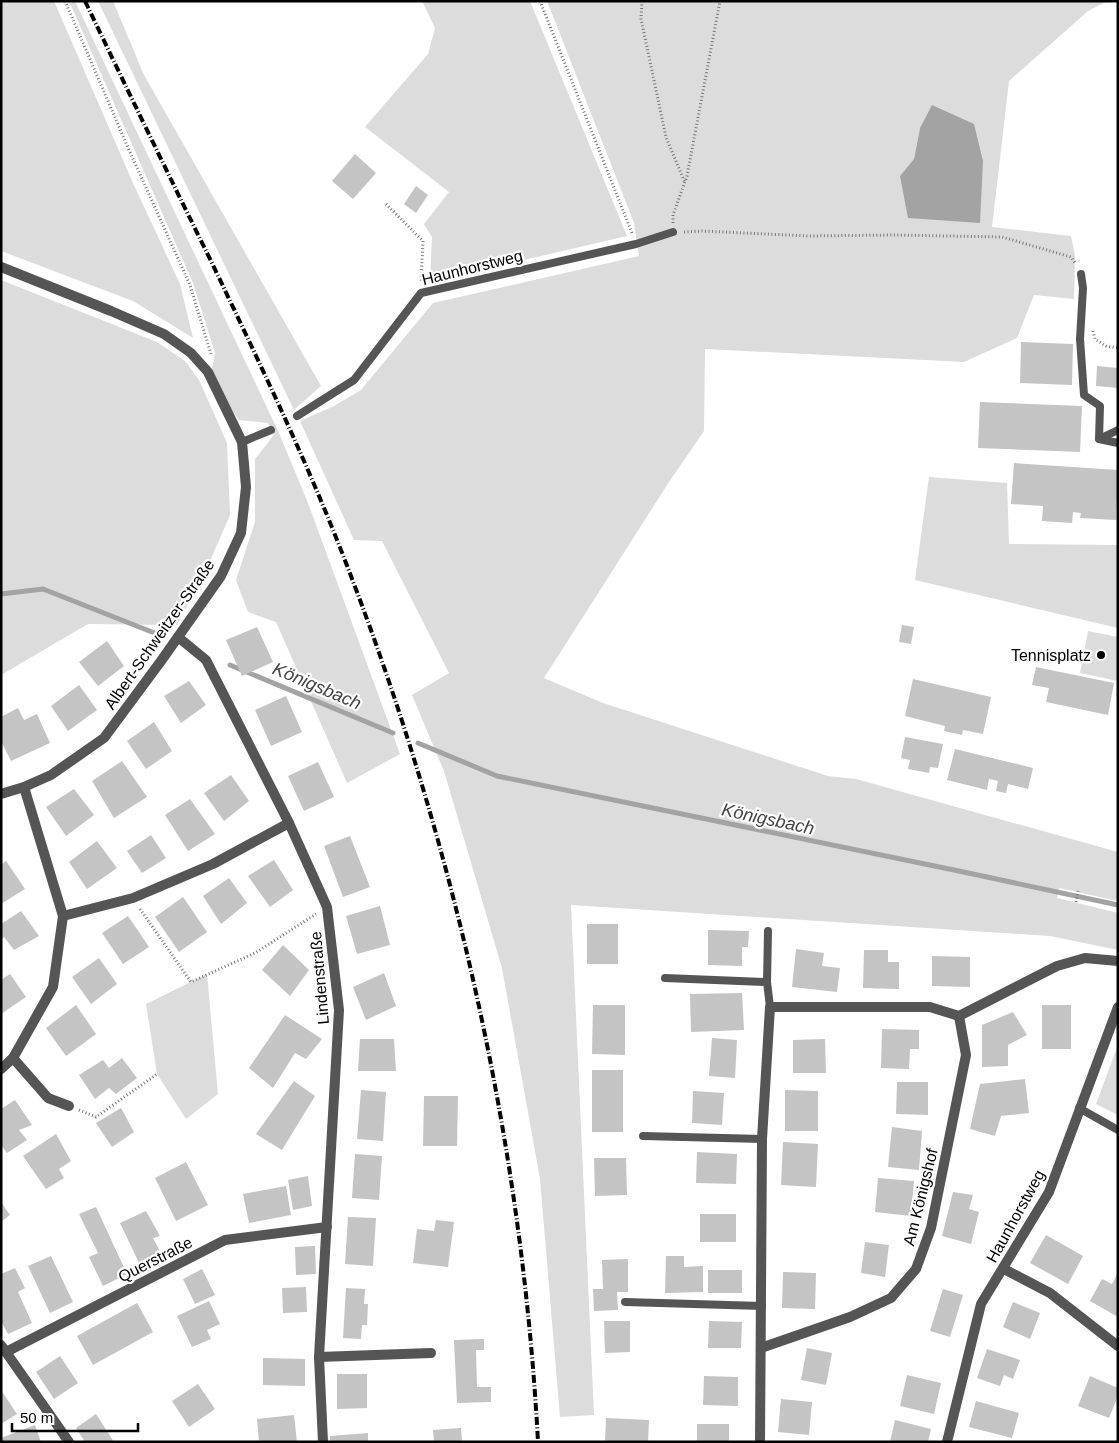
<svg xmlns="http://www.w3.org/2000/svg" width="1119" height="1443" font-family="Arial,sans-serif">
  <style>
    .green { fill: #dcdcdc; fill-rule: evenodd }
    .water { fill: #a3a3a3 }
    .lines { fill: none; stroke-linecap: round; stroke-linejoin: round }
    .stream { stroke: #a3a3a3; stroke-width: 5 }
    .building { fill: #c4c4c4 }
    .path { stroke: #777; stroke-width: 3; stroke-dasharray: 1 2.5; stroke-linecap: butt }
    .lane { stroke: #555; stroke-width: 8 }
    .street { stroke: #555; stroke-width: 10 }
    .rail { stroke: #000; stroke-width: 4; stroke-dasharray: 8 2.5 1 2.5; stroke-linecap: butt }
    .poi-dot { fill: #000; stroke: #fff; stroke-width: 2 }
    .labels { text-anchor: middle; stroke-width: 4.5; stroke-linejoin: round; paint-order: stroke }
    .street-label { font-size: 16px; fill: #000; stroke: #fff }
    .poi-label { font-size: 16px; fill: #000; stroke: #fff; text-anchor: end }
    .water-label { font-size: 18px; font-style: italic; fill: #444; stroke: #fff }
  </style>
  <rect width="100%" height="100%" fill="#fff"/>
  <g class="green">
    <polygon points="1,1 54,1 133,183 180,284 193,338 133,301 1,251"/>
    <polygon points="69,1 75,1 279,433 308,503 400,754 347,783 276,622 248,612 236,580 255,522 255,459 274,435 268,423 239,420 232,411 212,369 215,353 193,283"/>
    <polygon points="98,1 113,1 144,75 321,386 294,410"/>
    <polygon points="422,1 530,1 627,236 430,282 432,237 424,224 449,192 365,127 428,54 435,28"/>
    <path d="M 547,1 L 1108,1 L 1088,11 L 1009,81 L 992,227 L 1071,236 L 1075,256 L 1074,299 L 1034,295 L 1017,338 L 964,362 L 705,349 L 704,431 L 669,482 L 544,678 L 603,703 L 828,776 L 856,779 L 1118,852 L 1118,901 L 1059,888 L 1057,898 L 1118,913 L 1118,950 L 1050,936 L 571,905 L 594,1415 L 560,1417 L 540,1179 L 502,968 L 444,771 L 412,695 L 449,673 L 382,541 L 354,540 L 300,421 L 334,406 L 361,390 L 433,303 L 639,256 L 634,223 ZM 920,128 L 983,161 L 981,178 L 900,176 L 914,159 Z"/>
    <polygon points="1,280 157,342 185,361 199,380 227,443 230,515 207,568 177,625 88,624 1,675"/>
    <polygon points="929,477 1007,483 1009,544 1118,545 1118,628 915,580"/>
    <polygon points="1088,631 1118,637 1118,681 1080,673"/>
    <polygon points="207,974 218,1094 186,1119 157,1074 146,1004"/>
    <polygon points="1118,1045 1118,1115 1096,1104"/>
  </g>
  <polygon class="water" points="932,105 974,124 983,161 980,223 908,218 900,176 914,159 920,128"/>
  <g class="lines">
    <g class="stream">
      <polyline points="1,594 43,589 157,634"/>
      <polyline points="230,665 393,733"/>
      <polyline points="418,743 497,776 954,870 1118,905"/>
    </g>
  </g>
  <g class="building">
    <polygon points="355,154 376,173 353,199 332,181"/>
    <polygon points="416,186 428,195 416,213 404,204"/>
    <polygon points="1021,342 1073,344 1072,385 1020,383"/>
    <polygon points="1097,366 1118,368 1118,388 1096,386"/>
    <polygon points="980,402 1082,406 1080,452 978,448"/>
    <polygon points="1014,463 1118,470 1116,520 1080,518 1081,513 1073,512 1072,523 1042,521 1043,506 1011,504"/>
    <polygon points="902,625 914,627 911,644 899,642"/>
    <polygon points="257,627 273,662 242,676 226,640"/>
    <polygon points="107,641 124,666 98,686 79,662"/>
    <polygon points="1036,667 1114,683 1108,715 1046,702 1049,688 1032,685"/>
    <polygon points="913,679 991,697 983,734 963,730 962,735 944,731 945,726 905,716"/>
    <polygon points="189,681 206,705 181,723 164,696"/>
    <polygon points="79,685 97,710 68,731 51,706"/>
    <polygon points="286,696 302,732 271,746 255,710"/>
    <polygon points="18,708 24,720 37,714 50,743 11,761 1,741 1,717"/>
    <polygon points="154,722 172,751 146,769 127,741"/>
    <polygon points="905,737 943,744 938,768 930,767 929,773 908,769 910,760 901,758"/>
    <polygon points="955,749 1033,768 1028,789 1008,784 1006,793 996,791 998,781 989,779 987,790 947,780"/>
    <polygon points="122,761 147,797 114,818 92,781"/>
    <polygon points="318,762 334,797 304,811 288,776"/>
    <polygon points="231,775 249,801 224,821 204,793"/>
    <polygon points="74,789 94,815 66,836 46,807"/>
    <polygon points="190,799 215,834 188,851 165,815"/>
    <polygon points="151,835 166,858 142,873 127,851"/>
    <polygon points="350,836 370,887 343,897 324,846"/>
    <polygon points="97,841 117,868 87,889 69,862"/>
    <polygon points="274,860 293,890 270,907 248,876"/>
    <polygon points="6,861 25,889 1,904 1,865"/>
    <polygon points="229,878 247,903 221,924 203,896"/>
    <polygon points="183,897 207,932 179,952 155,917"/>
    <polygon points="380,906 390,945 357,954 346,916"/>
    <polygon points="21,911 39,936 14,950 4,937 1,940 1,924"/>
    <polygon points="128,916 149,947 123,964 102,933"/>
    <rect x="587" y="924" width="31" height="40"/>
    <polygon points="708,930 749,931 748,947 742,947 742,966 708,965"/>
    <polygon points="283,945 309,970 290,996 262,970"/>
    <polygon points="796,949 824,953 822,966 840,968 837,992 792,987"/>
    <polygon points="864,950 888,950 888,962 899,962 899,989 863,988"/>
    <polygon points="932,956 970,957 970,987 932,986"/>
    <polygon points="99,958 117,984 91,1004 72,977"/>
    <polygon points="384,973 396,1006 366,1020 353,987"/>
    <polygon points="10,974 26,997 1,1014 1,980"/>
    <polygon points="742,993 744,1030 691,1032 690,994"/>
    <polygon points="76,1005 96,1034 66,1056 46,1028"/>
    <polygon points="593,1005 625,1005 625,1055 592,1054"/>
    <rect x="1042" y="1005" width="29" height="44"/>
    <polygon points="1013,1012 1027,1035 1008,1045 1008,1066 982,1067 982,1025"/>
    <polygon points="285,1015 322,1039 306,1059 295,1053 273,1088 249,1068"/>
    <polygon points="882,1029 919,1030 919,1049 910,1049 909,1069 881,1068"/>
    <polygon points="712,1038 737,1040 735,1078 709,1076"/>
    <polygon points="360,1039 394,1039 396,1071 358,1071"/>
    <polygon points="825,1039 826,1073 793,1073 793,1040"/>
    <polygon points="122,1058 137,1078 116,1094 109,1088 95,1099 79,1075 103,1060 109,1068"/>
    <rect x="592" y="1070" width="31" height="62"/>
    <polygon points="1025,1079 1029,1113 1001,1116 995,1136 970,1129 980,1084"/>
    <polygon points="294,1081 315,1096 282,1150 256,1134"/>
    <polygon points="897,1082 928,1082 928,1115 896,1114"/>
    <polygon points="361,1090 386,1092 383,1141 357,1139"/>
    <polygon points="785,1090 818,1091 818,1131 785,1131"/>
    <polygon points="693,1091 724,1093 722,1125 692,1123"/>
    <polygon points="424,1096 458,1096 457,1146 423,1146"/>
    <polygon points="15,1100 32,1125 19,1130 27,1140 7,1153 1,1145 1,1109"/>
    <polygon points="121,1108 134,1132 112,1147 96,1123"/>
    <polygon points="892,1127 922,1131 919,1170 888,1167"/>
    <polygon points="56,1134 71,1161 59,1169 64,1178 46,1189 23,1156"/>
    <polygon points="783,1142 818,1144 816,1187 781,1185"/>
    <polygon points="697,1152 737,1154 736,1184 696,1183"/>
    <polygon points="355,1154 382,1156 379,1200 352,1198"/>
    <polygon points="594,1158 626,1158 627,1195 595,1196"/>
    <polygon points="186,1162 208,1205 176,1221 155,1178"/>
    <polygon points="308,1176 312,1206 293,1210 288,1180"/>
    <polygon points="878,1178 914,1181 911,1216 875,1212"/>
    <polygon points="286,1186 291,1215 249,1223 243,1194"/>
    <polygon points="953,1192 973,1195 969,1209 979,1212 971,1244 942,1236"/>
    <polygon points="1,1202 10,1215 1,1222"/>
    <polygon points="96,1207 127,1274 103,1286 89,1257 98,1253 79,1214"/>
    <polygon points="146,1211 160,1236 153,1238 162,1255 141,1267 120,1223"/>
    <rect x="700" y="1214" width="36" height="28"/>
    <polygon points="348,1217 376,1218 373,1266 345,1264"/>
    <polygon points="436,1220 454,1222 448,1267 413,1263 417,1229 434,1231"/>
    <polygon points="1046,1235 1083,1256 1068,1284 1030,1263"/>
    <polygon points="865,1242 889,1245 885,1277 861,1273"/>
    <polygon points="315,1246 316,1274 296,1275 295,1247"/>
    <polygon points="51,1256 73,1302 50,1313 28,1266"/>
    <polygon points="666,1256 684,1256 684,1267 703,1266 703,1292 665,1293"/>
    <polygon points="628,1259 628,1292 617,1292 618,1310 594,1311 593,1289 603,1289 602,1260"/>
    <polygon points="15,1268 25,1288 18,1292 32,1323 8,1334 1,1321 1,1274"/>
    <polygon points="202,1269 215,1295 195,1304 183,1279"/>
    <rect x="708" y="1270" width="34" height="23"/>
    <polygon points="783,1272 816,1273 815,1309 782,1308"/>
    <polygon points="1118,1273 1118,1317 1090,1301 1102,1279 1112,1284"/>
    <polygon points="306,1287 307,1312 283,1313 282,1288"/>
    <polygon points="346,1288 365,1289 364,1304 368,1304 367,1325 362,1325 361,1339 343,1338"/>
    <polygon points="943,1289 963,1295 950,1337 930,1331"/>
    <polygon points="209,1301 220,1324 207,1330 211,1339 192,1347 177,1316"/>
    <polygon points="1013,1302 1040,1313 1030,1339 1003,1327"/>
    <polygon points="137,1303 153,1332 93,1365 77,1336"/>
    <polygon points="604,1321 630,1321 630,1352 605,1353"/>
    <polygon points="709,1321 742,1322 741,1348 708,1348"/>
    <polygon points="484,1339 484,1350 476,1350 477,1387 491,1387 491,1402 457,1403 454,1340"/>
    <polygon points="807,1348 832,1353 826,1385 801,1380"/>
    <polygon points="987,1349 1020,1360 1013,1379 1004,1375 1000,1386 977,1378"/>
    <polygon points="60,1356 78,1383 54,1399 36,1372"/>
    <polygon points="263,1358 305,1359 305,1386 263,1385"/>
    <polygon points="337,1374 367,1374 367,1408 337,1409"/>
    <polygon points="907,1375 941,1383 934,1414 900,1406"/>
    <polygon points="704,1376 738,1377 738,1406 703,1405"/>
    <polygon points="1090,1376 1118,1388 1118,1396 1109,1418 1078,1406"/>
    <polygon points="198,1384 215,1409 189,1427 172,1401"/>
    <polygon points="1,1390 17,1414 1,1424"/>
    <polygon points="781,1399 812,1402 809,1435 778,1432"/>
    <polygon points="976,1401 1019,1413 1012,1438 969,1427"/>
    <polygon points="96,1414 114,1442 85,1442 76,1428"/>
    <polygon points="294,1415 297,1442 259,1442 257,1419"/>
    <polygon points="606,1418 649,1420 648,1442 605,1442"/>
    <polygon points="895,1420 931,1429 928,1442 890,1442"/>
    <rect x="697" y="1424" width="32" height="18"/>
    <polygon points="35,1425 41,1442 1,1442 1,1438"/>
    <polygon points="461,1428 462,1442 434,1442 433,1430"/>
    <polygon points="368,1433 368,1442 330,1442 330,1436"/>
  </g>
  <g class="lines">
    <g class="path">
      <polyline points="65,1 129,150 190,285 211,354"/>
      <polyline points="540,1 632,233"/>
      <polyline points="642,1 641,19 666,137 685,183"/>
      <polyline points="386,204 423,241 421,283"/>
      <polyline points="673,223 673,215 687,176 720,1"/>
      <polyline points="684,232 702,231 809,236 895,235 1002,237 1071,257 1076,264"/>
      <polyline points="1093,331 1095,339 1106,346 1118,348"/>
      <polyline points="1076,902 1078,891"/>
      <polyline points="140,909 191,982 255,953 316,914"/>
      <polyline points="79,1110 96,1117 157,1074"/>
    </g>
    <g class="lane">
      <polyline points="1081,274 1083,288 1080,339 1084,395 1100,406 1099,439 1118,443"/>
      <polyline points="297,416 354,380 421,293 636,244 673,232"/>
      <polyline points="1099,439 1118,430"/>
      <polyline points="242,442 271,430"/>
      <polyline points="665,978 767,982 770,1007"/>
      <polyline points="767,982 768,931"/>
      <polyline points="1079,1108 1118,1130"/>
      <polyline points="643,1136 762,1139"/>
      <polyline points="625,1302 762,1306"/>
    </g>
    <g class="street">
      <polyline points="1,267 111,311 164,334 191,353 208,372 242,442 246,487 241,533 221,576 161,661 104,738 51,775 24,787 1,794"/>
      <polyline points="178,637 206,660 289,823 327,907 339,1010 319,1357 323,1442"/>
      <polyline points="63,916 133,898 213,864 289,823"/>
      <polyline points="13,1058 48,1098 69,1106"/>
      <polyline points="1,1069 13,1058 53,987 63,916 24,787"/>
      <polyline points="1004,1269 1050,1293 1118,1346"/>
      <polyline points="1,1345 69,1442"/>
      <polyline points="761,1348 850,1317 891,1298 916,1269 931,1228 966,1055 959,1016"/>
      <polyline points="6,1352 225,1240 327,1227"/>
      <polyline points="319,1357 431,1353"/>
      <polyline points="760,1442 762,1139 770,1007 930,1007 959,1016 1057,966 1085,958 1118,961"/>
      <polyline points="947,1442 981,1304 1049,1192 1118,1007"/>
    </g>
    <path class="rail" d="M 85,1 C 127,89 169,176 212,263 C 259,362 307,461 346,563 C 454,843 522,1142 538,1442"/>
  </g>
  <circle class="poi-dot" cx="1101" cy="655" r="5"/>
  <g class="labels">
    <g class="street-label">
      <text transform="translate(472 267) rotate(-14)" y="6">Haunhorstweg</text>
      <text transform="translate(159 634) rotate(-55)" y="6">Albert-Schweitzer-Straße</text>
      <text transform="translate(319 978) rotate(-95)" y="6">Lindenstraße</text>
      <text transform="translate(920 1197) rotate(-76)" y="6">Am Königshof</text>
      <text transform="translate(1015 1216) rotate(-61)" y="6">Haunhorstweg</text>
      <text transform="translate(155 1259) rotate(-27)" y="6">Querstraße</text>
    </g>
    <g class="poi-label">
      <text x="1091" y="661">Tennisplatz</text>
    </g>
    <g class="water-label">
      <text transform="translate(317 686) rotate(23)" y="6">Königsbach</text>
      <text transform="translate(768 819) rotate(12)" y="6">Königsbach</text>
    </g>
  </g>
  <rect width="1119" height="1443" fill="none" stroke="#000000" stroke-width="5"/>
  <path d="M12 1423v8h126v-8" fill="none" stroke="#000000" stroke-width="2.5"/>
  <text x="20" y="1423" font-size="15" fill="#000000" stroke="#ffffff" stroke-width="4" paint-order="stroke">50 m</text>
</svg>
